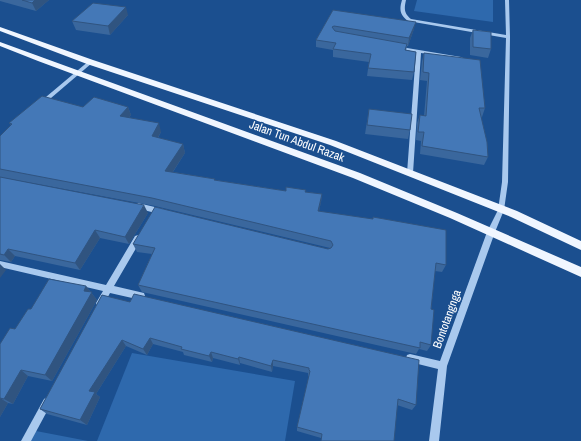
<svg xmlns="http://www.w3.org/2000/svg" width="581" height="441" font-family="'Archivo Narrow',sans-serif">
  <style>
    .green { fill: #2e69ad }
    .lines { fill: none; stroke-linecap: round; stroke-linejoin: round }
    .minor { fill: #a9c9ee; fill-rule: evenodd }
    .major { fill: #f0f6ff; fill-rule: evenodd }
    .wall { fill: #3a679d }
    .shaded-wall { fill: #305480 }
    .building { fill: #4478b7; stroke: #305480 }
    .labels { text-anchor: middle; stroke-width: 3; stroke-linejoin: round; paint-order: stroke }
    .street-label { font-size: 12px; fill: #fff; stroke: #1b4f8f }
  </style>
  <rect width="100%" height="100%" fill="#1b4f8f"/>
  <g class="green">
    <polygon points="417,0 493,0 493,22 414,11"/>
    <polygon points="132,353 295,381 285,441 97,441"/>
    <polygon points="36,431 88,441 30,441"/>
  </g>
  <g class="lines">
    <g class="minor">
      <path d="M 402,0 L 406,0 C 404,9 404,13 411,19 L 506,35 L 505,0 L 509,0 L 510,37 L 508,182 L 504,210 L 495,232 L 447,366 L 439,441 L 429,441 L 438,369 L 410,362 L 407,361 L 406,358 L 407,355 L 410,354 L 440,361 L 487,232 L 498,210 L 502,182 L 506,38 L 408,21 C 400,15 399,10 402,0 Z"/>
      <polygon points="395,46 461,57 463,58 461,59 421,53 413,173 410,175 407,173 416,52 395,48"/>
      <polygon points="90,60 93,62 92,63 44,104 40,104 40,102"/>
      <polygon points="138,203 163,209 165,210 166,212 165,214 163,215 136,208 135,206"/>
      <polygon points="138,235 141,236 142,238 114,286 144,293 145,296 144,299 141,300 110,293 103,306 100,307 97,306 96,303 103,291 0,267 0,261 106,285 135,236"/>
      <polygon points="47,397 50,399 52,402 31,441 21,441 44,399"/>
    </g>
    <g class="major">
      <polygon points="0,27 93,60 336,141 517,211 581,241 581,250 511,217 330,145 87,64 0,31"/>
      <polygon points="0,42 360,173 457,213 581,267 581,277 450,218 353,178 38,61 0,46"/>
    </g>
  </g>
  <g class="wall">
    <polygon points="0,0 49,0 36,11 0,1"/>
    <polygon points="333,10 414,29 408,46 407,46 406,51 414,72 412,80 367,76 369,62 333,57 333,50 316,47 316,40"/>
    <polygon points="128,15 110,35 76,30 72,21"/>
    <polygon points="473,30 491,49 488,58 470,55 470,38"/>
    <polygon points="424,53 485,108 482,117 481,117 488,157 484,165 420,154 421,141 416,140 417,123 420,115 424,116 427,81 420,80 422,61"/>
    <polygon points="83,107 128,107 131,115 129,118 161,132 158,138 183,144 185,153 173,172 215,179 215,180 286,191 306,192 322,194 321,202 319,211 446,265 442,272 435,271 431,309 431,345 427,351 419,349 416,354 142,292 138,285 152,254 137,252 133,244 328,249 330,248 155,206 0,177 148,213 129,244 100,238 80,270 15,256 11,262 0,260 0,136 11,125 9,123"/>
    <polygon points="369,109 410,130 408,139 365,134"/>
    <polygon points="86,286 97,300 52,381 28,376 13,404 8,403 0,417 0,344 15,329 31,309"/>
    <polygon points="102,295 416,405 412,410 397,405 321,438 297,431 297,427 309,376 308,376 308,373 273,366 272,372 240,363 240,365 213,358 212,362 184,355 183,352 153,344 147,355 126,346 96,394 100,397 87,425 47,414 40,409"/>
  </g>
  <g class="shaded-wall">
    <polygon points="35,0 49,0 36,11 32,3"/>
    <polygon points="126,7 128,15 110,35 108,26"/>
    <polygon points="416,22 414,29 408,46 409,38"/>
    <polygon points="128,107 131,115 124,124 120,116"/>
    <polygon points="159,123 161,132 154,144 152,136"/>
    <polygon points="183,144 185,153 168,179 165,171"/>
    <polygon points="322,194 321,202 317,219 318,211"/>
    <polygon points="144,205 148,213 129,244 125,237"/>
    <polygon points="95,230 100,238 80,270 75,263"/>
    <polygon points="8,249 15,256 11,262 4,255"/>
    <polygon points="0,264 6,270 0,278"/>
    <polygon points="86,286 97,300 52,381 45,375"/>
    <polygon points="150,338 153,344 147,355 143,349"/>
    <polygon points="122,340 126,346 96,394 100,397 87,425 80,420 89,391"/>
    <polygon points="211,352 213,358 212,362 209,356"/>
    <polygon points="239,357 240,363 240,365 238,359"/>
    <polygon points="273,360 273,366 272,372 271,366"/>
    <polygon points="21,370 28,376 13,404 4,399"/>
    <polygon points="0,398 8,403 0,417"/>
  </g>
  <g class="building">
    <polygon points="22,0 35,0 32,3"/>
    <polygon points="93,3 126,7 108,26 72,21"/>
    <polygon points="333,10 416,22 409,38 334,26 332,27 335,31 407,44 405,50 416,52 414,72 368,68 371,54 333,49 336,43 316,40"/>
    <polygon points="473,30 491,32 491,49 473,47"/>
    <polygon points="424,53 480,60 485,108 479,108 487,142 488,157 422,146 424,132 418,132 420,115 426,116 429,73 423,72"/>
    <polygon points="42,96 83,107 94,97 128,107 120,116 159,123 152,136 183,144 165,171 215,179 214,180 286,191 286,187 306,190 305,192 322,194 318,211 373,219 373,217 446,230 446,265 436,263 431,309 434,310 431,345 420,342 420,348 138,285 155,248 133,244 155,207 328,249 331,248 333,245 331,241 152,198 0,169 0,136 12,124 9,123"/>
    <polygon points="369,109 412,114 410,130 367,125"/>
    <polygon points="0,177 144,205 125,237 95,230 75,263 8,249 4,255 0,254"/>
    <polygon points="49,279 86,286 84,291 92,292 45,375 21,370 4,399 0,398 0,344 10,328 15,329 28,309 31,309"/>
    <polygon points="134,294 419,360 416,405 398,399 394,441 321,441 322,434 297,427 310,371 309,370 309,368 273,360 271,366 239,357 238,359 211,352 209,356 181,349 182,347 150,338 143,349 122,340 89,391 95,392 80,420 40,409 102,295 130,302"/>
  </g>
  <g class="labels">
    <g class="street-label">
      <text transform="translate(297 141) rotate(20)" y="4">Jalan Tun Abdul Razak</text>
      <text transform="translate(447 319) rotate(-70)" y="4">Bontotangnga</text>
    </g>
  </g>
</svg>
